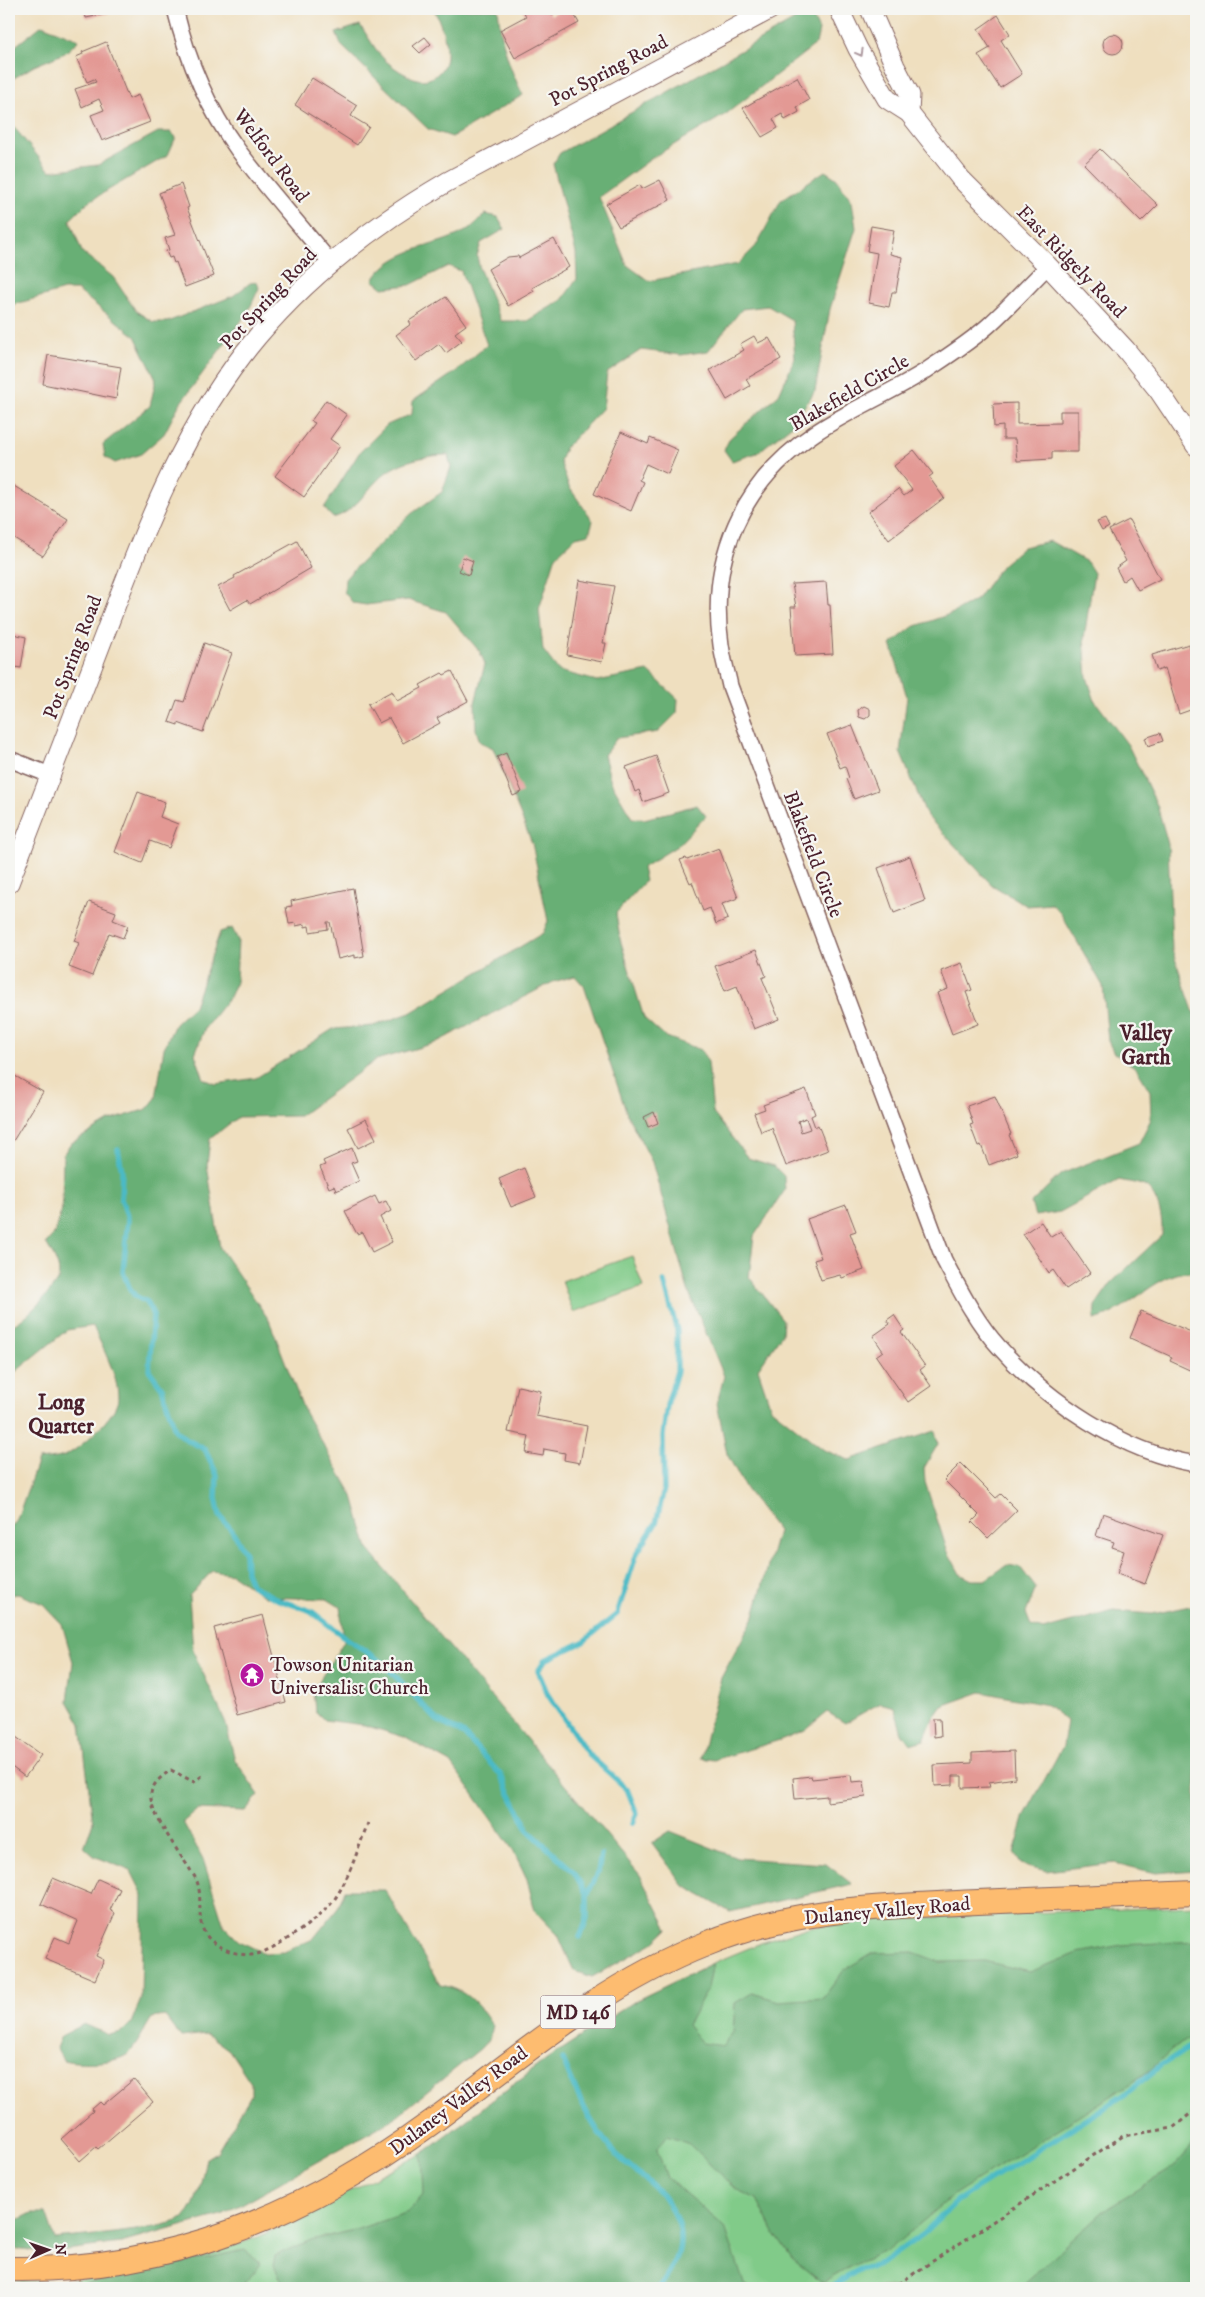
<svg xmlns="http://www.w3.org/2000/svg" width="1205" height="2297" font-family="'IM FELL DW Pica',serif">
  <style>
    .green { fill: #81cb89; stroke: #66755a }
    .forest { fill: #68af75; stroke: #596750 }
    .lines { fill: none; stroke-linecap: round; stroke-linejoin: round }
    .stream { stroke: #4cbac5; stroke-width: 5.5 }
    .building { fill: #e39994; fill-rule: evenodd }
    .minor-casing { stroke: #84625f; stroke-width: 18 }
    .tertiary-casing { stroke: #84625f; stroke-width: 21 }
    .primary-casing { stroke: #84625f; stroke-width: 26 }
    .path { stroke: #84625f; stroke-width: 3; stroke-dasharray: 4 4; stroke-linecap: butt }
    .minor { stroke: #fff; stroke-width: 15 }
    .tertiary { stroke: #fff; stroke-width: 19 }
    .primary { stroke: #fdbc70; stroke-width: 24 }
    .oneway { stroke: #ae9aa0 }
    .labels { text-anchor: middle; stroke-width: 4.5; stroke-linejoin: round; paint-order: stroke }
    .shield { fill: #f6f6f2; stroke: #7e6067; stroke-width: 1 }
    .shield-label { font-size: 19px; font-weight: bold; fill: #4a1f2b }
    .street-label { font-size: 20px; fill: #4a1f2b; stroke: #f6f6f2 }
    .poi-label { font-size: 20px; fill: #4a1f2b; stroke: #f6f6f2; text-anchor: start }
    .neighbourhood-label { font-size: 21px; font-weight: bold; fill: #4a1f2b; stroke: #f6f6f2 }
  </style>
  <rect width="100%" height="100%" fill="#f6f6f2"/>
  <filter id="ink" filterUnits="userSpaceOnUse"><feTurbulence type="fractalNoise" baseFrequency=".02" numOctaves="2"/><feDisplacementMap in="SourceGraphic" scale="10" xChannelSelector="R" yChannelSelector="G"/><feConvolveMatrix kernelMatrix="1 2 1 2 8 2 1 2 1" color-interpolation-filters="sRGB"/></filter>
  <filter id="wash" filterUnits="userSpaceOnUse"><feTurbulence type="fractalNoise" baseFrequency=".0096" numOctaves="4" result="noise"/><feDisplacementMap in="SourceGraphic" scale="20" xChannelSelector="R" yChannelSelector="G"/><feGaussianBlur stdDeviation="1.12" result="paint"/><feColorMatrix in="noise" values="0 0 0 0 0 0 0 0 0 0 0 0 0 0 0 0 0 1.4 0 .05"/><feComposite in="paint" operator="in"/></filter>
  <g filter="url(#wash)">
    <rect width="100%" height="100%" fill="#efdfbf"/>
    <g class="green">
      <polygon points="632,1256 643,1287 573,1312 562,1281"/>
      <polygon points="1196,1906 1196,2288 9,2288 9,2282 63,2281 117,2276 191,2261 258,2237 316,2210 374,2178 422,2154 548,2058 637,2000 713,1963 761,1943 809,1927 867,1920"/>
    </g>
    <g class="forest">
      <path d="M 434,9 L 498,9 C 501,41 508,66 523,95 L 452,137 L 428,129 L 341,45 L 336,33 L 360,25 C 368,36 375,50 384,59 C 392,67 406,76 417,79 C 431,83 445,71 446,57 C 447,39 441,25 434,9 Z"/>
      <path d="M 800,17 L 813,18 L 819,30 L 816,44 L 726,114 L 655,156 L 599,197 L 627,265 L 649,281 L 738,264 L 756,246 L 781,200 L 825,171 L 836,178 L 852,201 L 856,228 L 830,309 L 815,391 L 791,426 L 757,453 L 732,461 L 724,450 L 730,438 L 779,394 L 795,358 L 792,320 L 768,306 L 742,309 L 708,351 L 681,355 L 641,350 L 607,373 L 603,408 L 565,448 L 560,461 L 569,487 L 593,521 L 589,534 L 576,537 L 556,556 L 539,609 L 543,650 L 559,671 L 597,681 L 648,671 L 678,699 L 677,713 L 658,732 L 617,738 L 604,755 L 611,782 L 632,818 L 644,819 L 697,805 L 706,816 L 677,846 L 642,868 L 645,881 L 616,913 L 620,939 L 644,1018 L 664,1036 L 701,1050 L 708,1062 L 713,1113 L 748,1158 L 774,1166 L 784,1176 L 785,1190 L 754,1236 L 749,1277 L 783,1320 L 782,1334 L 758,1369 L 771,1408 L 824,1450 L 849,1460 L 935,1431 L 938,1444 L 924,1468 L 925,1482 L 947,1550 L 960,1574 L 972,1580 L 985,1580 L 1007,1565 L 1020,1567 L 1036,1588 L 1026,1613 L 1031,1626 L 1043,1630 L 1113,1611 L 1152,1614 L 1196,1605 L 1196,1870 L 1155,1873 L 1115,1863 L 1046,1871 L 1021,1864 L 1014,1853 L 1025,1815 L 1063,1746 L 1067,1721 L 1047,1705 L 981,1692 L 942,1706 L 933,1718 L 924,1740 L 910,1744 L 902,1733 L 894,1707 L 880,1703 L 845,1723 L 827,1712 L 805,1730 L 780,1740 L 714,1760 L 701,1758 L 721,1678 L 753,1619 L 778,1531 L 746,1489 L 727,1454 L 717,1403 L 724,1376 L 688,1290 L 652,1162 L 627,1114 L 584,986 L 575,976 L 553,982 L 435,1043 L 376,1060 L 299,1116 L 238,1117 L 210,1139 L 207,1165 L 220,1248 L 269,1320 L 305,1413 L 353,1496 L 368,1549 L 640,1875 L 668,1929 L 653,1943 L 592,1977 L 574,1971 L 558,1935 L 535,1911 L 527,1879 L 513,1850 L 451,1763 L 404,1737 L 364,1725 L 324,1720 L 315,1711 L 313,1691 L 344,1641 L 340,1607 L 327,1599 L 265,1597 L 232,1574 L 212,1571 L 189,1596 L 193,1651 L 225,1721 L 235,1760 L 259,1795 L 245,1811 L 198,1809 L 183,1822 L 203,1859 L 224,1926 L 239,1941 L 264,1953 L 284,1952 L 313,1939 L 338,1908 L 345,1890 L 385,1890 L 440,1985 C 466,1989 478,2004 492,2025 L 489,2039 L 480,2049 L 393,2119 L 224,2214 L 121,2243 L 51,2252 L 9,2249 L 9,2224 L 32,2213 L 46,2213 L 55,2239 C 80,2236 169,2230 185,2217 C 198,2205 202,2176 206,2159 L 217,2152 L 251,2095 L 251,2083 L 229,2050 L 207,2034 L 181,2037 L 165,2016 L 152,2018 C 146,2026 136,2048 128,2054 C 115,2064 79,2064 63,2060 L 56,2048 L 61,2036 L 84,2024 L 109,2035 L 122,2032 L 131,2023 L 141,1999 L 143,1895 L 131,1871 L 94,1856 L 84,1847 L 93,1823 L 81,1724 L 68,1701 L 73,1662 L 62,1624 L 43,1604 L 18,1594 L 9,1595 L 9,1528 L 16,1522 L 38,1460 C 46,1459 56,1459 64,1456 C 79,1450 118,1415 118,1398 C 118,1374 102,1348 93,1326 L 67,1330 L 9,1377 L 9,1326 C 20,1326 54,1289 58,1279 C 62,1267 51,1252 46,1243 L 55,1233 L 62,1208 L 63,1155 L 70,1144 L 109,1121 L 147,1109 L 156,1098 L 164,1048 L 175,1024 L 194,1006 L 220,932 L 232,928 L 238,940 L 236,982 L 231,995 L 205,1028 L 195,1054 L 204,1079 L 216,1084 L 256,1078 L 333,1029 L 373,1026 L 410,1013 L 543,933 L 548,921 L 532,843 L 493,748 L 480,742 L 476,730 L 475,703 L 485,664 L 480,652 L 446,612 L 408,600 L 366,605 L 353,603 L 344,592 L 345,579 L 354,569 L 411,514 L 442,492 L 451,467 L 448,455 C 427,455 398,461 382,476 C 365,491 355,512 333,518 L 324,508 L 359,453 L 387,425 L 412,414 L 413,401 L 458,370 L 487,345 L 461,271 L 448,266 L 410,285 L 383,288 L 373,280 C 393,248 434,248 464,232 C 472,228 479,220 485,214 L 498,217 L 505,229 L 481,243 L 477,256 L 480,270 L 501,321 L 527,321 L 562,300 L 577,279 L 576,253 L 553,164 L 560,153 Z"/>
      <polygon points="42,25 79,40 65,53 34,66 9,81 9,51"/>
      <polygon points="9,121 50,171 98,165 158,132 171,132 176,137 168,155 88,202 70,220 82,252 113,277 136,311 153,322 167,322 233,296 250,283 257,282 259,288 248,312 179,405 164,434 141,454 115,463 105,457 103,444 150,406 156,379 135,336 77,290 64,290 9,306"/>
      <path d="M 1050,541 L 1087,562 L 1094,573 L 1084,638 L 1087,677 L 1095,701 L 1128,745 L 1157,805 L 1168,844 L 1172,950 L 1196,1019 L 1196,1272 C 1159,1268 1130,1312 1094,1320 L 1095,1306 L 1111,1283 L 1162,1235 C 1163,1220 1159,1197 1146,1187 C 1139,1183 1127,1182 1119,1180 L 1060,1212 L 1035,1216 L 1031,1203 L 1061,1174 L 1139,1143 L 1151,1119 L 1150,1091 L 1136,1068 L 1114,1053 L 1108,1041 L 1103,986 L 1061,914 L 1052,904 L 1027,906 L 992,885 L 927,816 L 900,752 L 907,697 L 891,644 L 913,627 L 953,613 L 977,599 L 1002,565 L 1023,547 Z"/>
      <polygon points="670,1831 737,1858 826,1864 852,1884 730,1912 684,1886 652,1843"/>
      <polygon points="1196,1941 1196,2035 1172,2049 1149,2071 1111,2096 955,2194 890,2249 853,2265 823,2283 792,2259 773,2231 757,2199 735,2189 689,2144 667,2136 657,2149 667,2178 725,2227 744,2284 749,2288 286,2288 273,2265 275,2256 311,2240 358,2229 408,2212 424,2194 422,2154 548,2058 637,2000 713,1963 708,1988 687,2025 702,2043 723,2046 733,2032 735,2003 752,1993 779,2001 823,1998 844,1970 872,1953 913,1952 940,1962 984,1961 1030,1972 1077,1953 1122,1945"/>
      <polygon points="1196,2142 1196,2288 1019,2288 1108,2207 1173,2168"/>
      <polygon points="245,2250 261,2264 241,2288 9,2288 9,2286 86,2283"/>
    </g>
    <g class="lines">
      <g class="stream">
        <polyline points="118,1149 122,1171 121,1198 128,1219 123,1272 129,1287 135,1296 147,1302 153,1315 149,1370 162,1388 175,1430 187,1440 205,1449 217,1475 216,1498 220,1516 233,1532 245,1553 246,1572 252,1586 279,1600 311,1611 343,1636 382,1662 438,1721 464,1734 480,1752 500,1774 529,1831 574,1872 587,1895 587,1918 580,1937"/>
        <polyline points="633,1823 637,1814 627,1789 588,1754 548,1695 538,1671 545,1660 583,1642 617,1614 637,1553 656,1523 664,1489 663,1436 667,1405 677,1371 677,1330 664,1282"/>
        <polyline points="587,1895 598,1872 601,1855"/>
        <path d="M 563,2060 C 575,2091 590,2125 612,2150 C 627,2166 645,2178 661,2193 C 665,2197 668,2204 671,2209 C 689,2239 678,2262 659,2288"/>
        <polyline points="831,2288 858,2270 882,2263 923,2234 957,2201 1124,2095 1160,2066 1196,2043"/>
      </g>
    </g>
    <g id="blocks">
      <g class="building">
        <polygon points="84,9 115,9 115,12 86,18"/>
        <polygon points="522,9 548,9 551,15 563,9 571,9 579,23 515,58 500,30 526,16"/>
        <polygon points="998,15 1010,34 1001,40 1022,74 1000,88 978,55 990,48 978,29"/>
        <circle cx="1113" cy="44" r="10"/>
        <polygon points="425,37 431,44 420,53 413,46"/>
        <polygon points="106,42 129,99 138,95 150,122 102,141 91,115 104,110 99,99 82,107 75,89 96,82 94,79 87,82 76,57 83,54 82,52"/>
        <polygon points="797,77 809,100 797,107 799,112 785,120 782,114 773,119 778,128 762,137 743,108"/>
        <polygon points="312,78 357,106 351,116 369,127 357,145 295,105"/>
        <polygon points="1100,149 1158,205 1141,222 1084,164"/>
        <polygon points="660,180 670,200 619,227 606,204 640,185 642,189"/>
        <polygon points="181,184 189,207 187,208 214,276 185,287 176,262 174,263 172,257 169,258 166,251 169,250 165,238 175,235 159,193"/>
        <polygon points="871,226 894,230 890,254 902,257 896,292 892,292 889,307 869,303 877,253 867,251"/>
        <polygon points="554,239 569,267 532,288 534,291 508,306 488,269 508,257 518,256 519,258"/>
        <polygon points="446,297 466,325 455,333 462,341 446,353 439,344 416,361 396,335 411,324 409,321"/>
        <polygon points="754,336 758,343 769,338 781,359 746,379 750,386 727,400 710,370 744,350 740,344"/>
        <polygon points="48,355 121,367 116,399 43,384"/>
        <polygon points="326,400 347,415 330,439 340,446 304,497 275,476 315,423 311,421"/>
        <polygon points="1017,403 1017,424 1060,423 1060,411 1078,411 1078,452 1052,452 1052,459 1017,461 1015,439 1003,439 1003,426 994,427 993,404"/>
        <polygon points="621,432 648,444 650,438 678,450 668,474 646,464 639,480 643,482 631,511 594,494"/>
        <polygon points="914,450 933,474 929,477 944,498 889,540 868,512 898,489 904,496 912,490 894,466"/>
        <polygon points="9,483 68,519 43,556 9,535 9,514 12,510 9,508"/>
        <polygon points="1105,519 1109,527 1102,531 1097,522"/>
        <polygon points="1129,520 1160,579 1138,590 1130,576 1123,581 1116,568 1126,561 1109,530"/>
        <polygon points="297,541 311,568 250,604 247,600 230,610 218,587 235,578 234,576"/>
        <polygon points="463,557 473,561 469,575 459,571"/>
        <polygon points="579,580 614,586 603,643 606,643 602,662 567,655"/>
        <polygon points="826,582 828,605 830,605 833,654 795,656 791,607 796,607 792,584"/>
        <polygon points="9,633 26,637 21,668 9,666"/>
        <polygon points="204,643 232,653 203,732 178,723 178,725 169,722 177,700 184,702"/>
        <polygon points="1189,644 1196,669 1196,708 1179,714 1165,668 1157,671 1152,655"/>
        <polygon points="452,671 468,701 437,718 440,723 403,743 389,718 379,723 368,704 392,691 397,701 422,688 420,685 442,673 444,675"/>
        <polygon points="864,706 870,709 870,715 865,719 859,717 858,710"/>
        <polygon points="852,725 878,790 854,799 846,779 849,778 845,766 840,768 827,734"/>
        <polygon points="1160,733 1163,741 1148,746 1145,738"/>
        <polygon points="506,753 522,792 513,796 497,757"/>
        <polygon points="656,756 669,793 643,802 639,790 635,792 626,767"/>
        <polygon points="138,792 165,802 160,817 178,824 169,848 150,841 142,863 115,852"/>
        <polygon points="719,848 738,898 722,904 728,919 716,924 710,908 703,911 692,882 690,883 680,860 686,858 687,860"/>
        <polygon points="910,856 925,901 894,913 878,868"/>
        <polygon points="353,888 364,956 355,958 355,955 338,959 330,922 327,922 328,929 310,932 309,926 305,927 305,924 296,926 296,923 289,924 286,907 292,906 291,901"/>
        <polygon points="89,902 116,912 113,920 128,926 123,938 109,933 92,976 69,967 79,943 74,941"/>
        <polygon points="756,950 766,976 762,978 779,1019 754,1029 737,986 725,991 715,966"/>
        <polygon points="962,963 972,990 966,992 978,1024 952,1034 937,993 948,989 941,971"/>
        <polygon points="15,1076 43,1092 13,1141 9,1138 9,1088"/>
        <path d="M 806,1089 L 815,1114 L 811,1116 L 815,1127 L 818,1125 L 828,1150 L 786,1166 L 772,1128 L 761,1132 L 754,1113 L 765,1109 L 763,1105 ZM 806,1118 L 810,1129 L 801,1132 L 798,1121 Z"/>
        <polygon points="995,1096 1011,1134 1009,1135 1017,1154 989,1165 981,1145 978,1146 970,1125 973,1124 967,1106"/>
        <polygon points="654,1112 658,1123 648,1127 644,1117"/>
        <polygon points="366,1119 376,1139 358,1148 348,1128"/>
        <polygon points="352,1148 357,1161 351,1163 359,1181 336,1191 334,1186 329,1188 320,1167 325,1165 323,1161"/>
        <polygon points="524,1168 536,1197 511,1207 499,1179"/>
        <polygon points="375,1196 379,1204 386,1201 391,1211 380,1217 392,1242 372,1252 362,1232 357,1234 345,1211"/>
        <polygon points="846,1205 856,1231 850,1233 864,1270 842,1278 840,1275 821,1280 814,1260 821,1258 807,1219"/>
        <polygon points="1041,1222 1051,1237 1061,1231 1090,1273 1066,1289 1053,1270 1049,1273 1023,1234"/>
        <polygon points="1141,1311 1196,1334 1196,1373 1170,1361 1172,1357 1130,1338"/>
        <polygon points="894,1315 904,1330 901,1332 925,1366 920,1370 931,1386 908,1402 876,1356 883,1351 873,1336 890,1324 887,1320"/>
        <polygon points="518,1386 541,1391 536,1416 587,1426 580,1463 564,1460 565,1453 544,1449 543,1456 526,1453 529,1436 508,1432"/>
        <polygon points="961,1463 996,1498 1001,1494 1017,1510 988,1538 972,1522 979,1515 944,1480"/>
        <polygon points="1103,1513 1163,1535 1145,1584 1117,1574 1124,1551 1112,1547 1114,1542 1096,1536"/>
        <polygon points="263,1615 286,1702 237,1715 214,1628"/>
        <polygon points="933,1718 940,1718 941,1736 934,1737"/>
        <polygon points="9,1732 41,1755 25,1777 9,1765"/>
        <polygon points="1014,1751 1015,1778 989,1782 990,1787 962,1788 962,1776 953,1776 953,1785 935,1786 934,1765 972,1763 972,1753"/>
        <polygon points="851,1775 852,1782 864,1781 866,1797 827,1802 827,1796 795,1799 793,1778 811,1776 812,1779"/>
        <polygon points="53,1878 91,1894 98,1879 120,1889 110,1910 115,1913 96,1956 104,1960 95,1980 45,1959 55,1937 69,1943 78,1921 41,1904"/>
        <polygon points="134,2079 153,2102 98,2149 96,2147 80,2161 61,2139 93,2111 92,2109 100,2102 103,2105"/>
      </g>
    </g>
  </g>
  <g filter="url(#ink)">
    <use href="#blocks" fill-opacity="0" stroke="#84625f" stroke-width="1"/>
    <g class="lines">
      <defs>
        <g id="minor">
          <path d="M 175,9 C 187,58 208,109 238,150 C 267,189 300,225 330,262"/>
          <path d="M 1048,266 C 1028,286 1009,307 989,325 C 970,342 948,356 927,370 C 891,393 851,409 815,433 C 742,482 708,558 721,645 C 723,659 727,672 730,686 L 944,1260 C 960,1290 976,1322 999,1347 C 1047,1401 1124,1453 1196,1464"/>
          <polyline points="9,759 50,775"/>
        </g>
        <g id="tertiary">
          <polyline points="839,9 858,49 887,99 909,113 961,179 1048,266 1126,350 1159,391 1196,446"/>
          <polyline points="870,9 895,66 910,95 909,113"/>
          <path d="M 9,883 C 41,801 72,718 104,636 C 144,531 183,425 257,337 C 311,273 375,224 447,182 L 771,9"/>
        </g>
        <path id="primary" d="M 9,2269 C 168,2272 305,2215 432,2122 C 521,2056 602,1985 706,1944 C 798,1907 880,1907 978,1902 C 1051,1899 1123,1896 1196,1893"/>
      </defs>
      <use href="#minor" class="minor-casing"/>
      <use href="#tertiary" class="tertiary-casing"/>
      <use href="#primary" class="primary-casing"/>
      <g class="path">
        <path d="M 202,1776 L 194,1782 L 171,1770 C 163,1775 153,1783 151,1793 C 147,1812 186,1861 196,1879 C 204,1896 195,1919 206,1935 C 215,1948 242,1958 257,1954 C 277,1949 323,1916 334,1900 C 350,1877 358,1848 368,1823"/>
        <polyline points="892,2288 1123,2136 1173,2128 1196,2109"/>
      </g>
      <use href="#minor" class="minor"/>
      <use href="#tertiary" class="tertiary"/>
      <use href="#primary" class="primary"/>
    </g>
    <defs><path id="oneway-chevron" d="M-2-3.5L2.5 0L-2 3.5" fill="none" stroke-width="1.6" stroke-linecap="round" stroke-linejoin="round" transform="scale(1.25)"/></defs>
    <use class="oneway" href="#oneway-chevron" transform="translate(860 53) rotate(61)"/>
  </g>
  <defs>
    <symbol id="temple-disc" viewBox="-11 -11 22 22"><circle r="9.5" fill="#b5179e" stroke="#f6f6f2"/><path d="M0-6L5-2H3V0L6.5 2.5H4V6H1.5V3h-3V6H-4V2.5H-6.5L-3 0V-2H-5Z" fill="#fff"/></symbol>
  </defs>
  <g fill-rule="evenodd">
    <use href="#temple-disc" x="238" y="1661" width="28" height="28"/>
  </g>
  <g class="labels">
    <rect class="shield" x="540.5" y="1995.5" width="75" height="33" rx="4"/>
    <g class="shield-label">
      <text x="578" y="2019">MD 146</text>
    </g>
    <g class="street-label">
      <text transform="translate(608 70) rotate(-28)" y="7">Pot Spring Road</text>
      <text transform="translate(272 155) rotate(53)" y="7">Welford Road</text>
      <text transform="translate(1072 261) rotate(46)" y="7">East Ridgely Road</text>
      <text transform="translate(268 298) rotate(-47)" y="7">Pot Spring Road</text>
      <text transform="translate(849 392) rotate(-30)" y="7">Blakefield Circle</text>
      <text transform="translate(72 657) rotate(-69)" y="7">Pot Spring Road</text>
      <text transform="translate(814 854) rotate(69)" y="7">Blakefield Circle</text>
      <text transform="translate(887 1910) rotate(-5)" y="7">Dulaney Valley Road</text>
      <text transform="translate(458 2100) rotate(-37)" y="7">Dulaney Valley Road</text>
    </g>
    <g class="poi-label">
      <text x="270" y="1671">Towson Unitarian<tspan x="270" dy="23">Universalist Church</tspan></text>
    </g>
    <g class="neighbourhood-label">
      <text x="1146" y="1040">Valley<tspan x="1146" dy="24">Garth</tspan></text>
      <text x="61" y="1409">Long<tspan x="61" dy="24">Quarter</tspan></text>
    </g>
  </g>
  <rect width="1205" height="2297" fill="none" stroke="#f6f6f2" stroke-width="30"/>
  <g transform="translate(48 2250) rotate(88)" stroke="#f6f6f2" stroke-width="4" paint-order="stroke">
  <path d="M0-4L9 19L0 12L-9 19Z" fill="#4a1f2b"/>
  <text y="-8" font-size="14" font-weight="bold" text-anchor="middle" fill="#4a1f2b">N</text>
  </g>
</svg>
